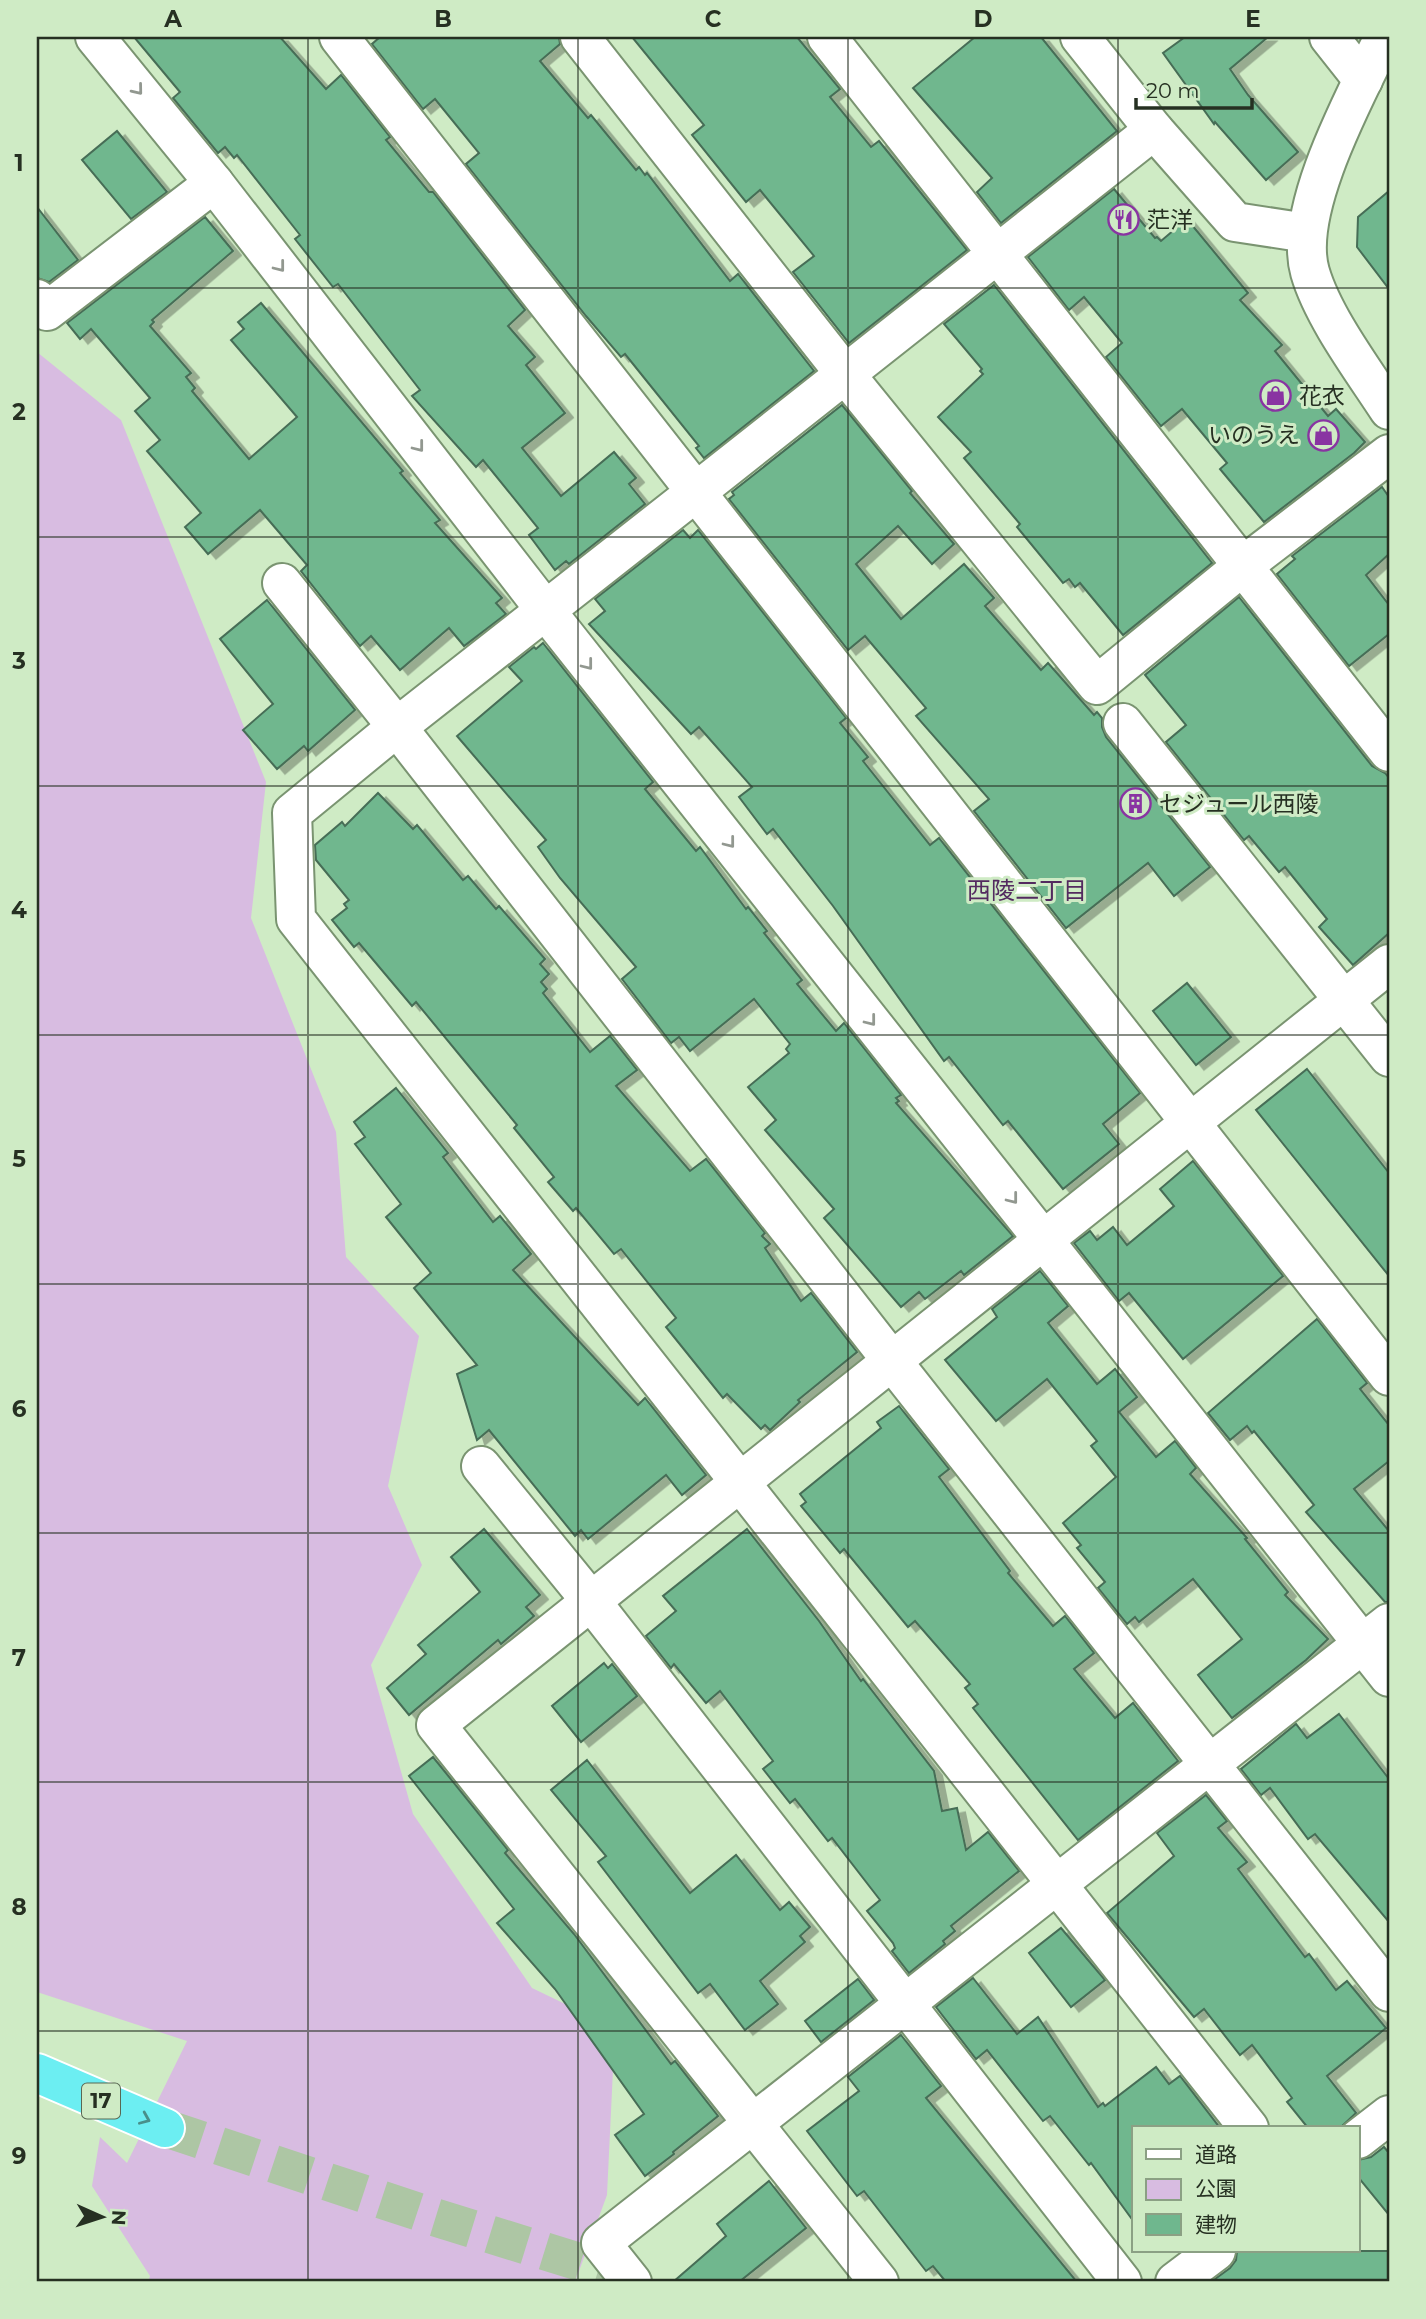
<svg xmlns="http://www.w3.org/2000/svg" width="1426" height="2319" font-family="Montserrat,'Noto Sans JP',sans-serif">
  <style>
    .green { fill: #d8bce1 }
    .building { fill: #6fb78e; stroke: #466d56; stroke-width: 2; filter: url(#shadow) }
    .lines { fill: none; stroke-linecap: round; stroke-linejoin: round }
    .motorway-tunnel { stroke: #adc6a4; stroke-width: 38; stroke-dasharray: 38 19; stroke-linecap: butt }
    .minor-casing { stroke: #7a9471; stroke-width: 42 }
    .tertiary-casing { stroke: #7a9471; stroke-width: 42 }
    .motorway-casing { stroke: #fff; stroke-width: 42 }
    .minor { stroke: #fff; stroke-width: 38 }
    .tertiary { stroke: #fff; stroke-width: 38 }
    .motorway { stroke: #6ceef2; stroke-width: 38 }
    .oneway { stroke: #929890 }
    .oneway2 { stroke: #498f8a }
    .grid { fill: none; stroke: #263022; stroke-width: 2; stroke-opacity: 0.55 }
    .labels { text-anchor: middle; stroke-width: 6; stroke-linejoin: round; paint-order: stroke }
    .shield { fill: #cfebc5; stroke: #596853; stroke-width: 2 }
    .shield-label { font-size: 21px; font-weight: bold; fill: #263022 }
    .poi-label { font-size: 23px; fill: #263022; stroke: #cfebc5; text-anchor: start }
    .neighbourhood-label { font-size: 24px; fill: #532a5f; stroke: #cfebc5 }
    .neatline { fill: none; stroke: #263022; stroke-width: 2.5 }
    .grid-label { font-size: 23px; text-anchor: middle; font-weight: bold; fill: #263022 }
  </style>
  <defs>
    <filter id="shadow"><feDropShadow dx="8" dy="4.5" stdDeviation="0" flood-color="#0004"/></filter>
  </defs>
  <rect width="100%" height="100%" fill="#cfebc5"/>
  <polygon class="green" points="37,352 121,420 266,782 251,918 336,1132 346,1257 419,1336 388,1486 422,1565 371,1665 413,1814 532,1988 615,2028 607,2195 575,2282 148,2282 150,2276 92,2186 100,2137 127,2163 187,2041 37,1992"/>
  <g class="building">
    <polygon points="134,37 280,37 326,89 341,75 390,137 386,140 429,192 433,192 525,310 508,326 535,357 526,365 565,413 522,448 561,496 614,452 636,478 629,484 645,504 569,564 566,561 555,570 529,535 538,528 483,460 476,467 412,396 420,390 338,284 333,287 295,239 300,235 237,155 234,158 225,147 218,153 173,98 180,92"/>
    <polygon points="380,37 559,37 560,44 540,61 588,118 591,115 636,170 639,167 645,175 647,173 730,281 738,274 814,371 704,458 696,448 699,446 625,354 621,357 586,316 466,164 479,153 435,99 423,109 372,44"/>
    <polygon points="632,37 797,37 840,89 830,97 871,147 879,141 967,250 849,343 793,272 814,256 760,190 746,202 692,135 704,125"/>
    <polygon points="975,37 1041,37 1117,131 1001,223 977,192 992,178 913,88"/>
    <polygon points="1185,37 1268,37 1230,69 1248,95 1298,152 1266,180 1215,122 1214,124 1163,53"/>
    <polygon points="117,131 167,192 131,219 82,160"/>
    <polygon points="1114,189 1155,238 1157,237 1161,241 1187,219 1248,293 1240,300 1282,345 1275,351 1328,416 1336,409 1365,442 1354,453 1264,522 1220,469 1227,463 1182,409 1161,426 1106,357 1122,343 1084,297 1069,310 1028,257"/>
    <polygon points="1389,191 1389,289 1357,247 1358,217"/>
    <polygon points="37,207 78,260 49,282 37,278"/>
    <polygon points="205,217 233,251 152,320 154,322 150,326 191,373 186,377 195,388 192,391 249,459 297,417 231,340 244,329 238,322 261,303 403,471 400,473 440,520 435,523 502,598 496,603 506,614 464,646 449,628 400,670 371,636 360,646 301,571 307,565 260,510 208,554 185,527 201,513 147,451 160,440 135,411 150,398 91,329 80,339 67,323"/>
    <polygon points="994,285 1212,563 1123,635 1080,583 1075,587 1069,579 1063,583 1017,527 1020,524 964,458 971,452 938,417 983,374 980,371 982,369 944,324"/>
    <polygon points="842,405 912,491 910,493 954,544 932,564 898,526 856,564 901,619 964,564 994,598 985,606 1041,670 1048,663 1094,715 1097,712 1102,718 1102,727 1106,737 1210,867 1174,896 1148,863 1066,928 974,811 989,799 916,716 926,708 865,636 848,650 729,499 734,495 732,492"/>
    <polygon points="1382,487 1389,497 1389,554 1366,575 1389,605 1389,634 1349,666 1277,574 1295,559 1292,556"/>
    <polygon points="683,530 690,538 698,530 846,718 840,723 868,757 863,761 930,845 939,838 1140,1093 1103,1124 1119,1144 1063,1189 1008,1121 1003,1125 949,1057 944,1061 833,906 773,829 767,834 739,797 752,787 699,727 691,734 589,624 605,611 595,599"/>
    <polygon points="1239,597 1372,766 1385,773 1389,778 1389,933 1353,965 1319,927 1327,919 1285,867 1279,872 1249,836 1244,840 1166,742 1186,725 1145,675"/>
    <polygon points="267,600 355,710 308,751 304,746 277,769 243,730 273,704 220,639"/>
    <polygon points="543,643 653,782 645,789 696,851 700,847 746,909 748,907 767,931 764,933 802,980 797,984 836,1031 844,1023 901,1095 896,1098 899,1101 896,1103 1013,1236 964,1275 961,1271 925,1299 919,1292 901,1307 824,1218 834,1209 765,1130 776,1120 748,1087 789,1053 786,1049 790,1044 754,999 690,1051 679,1037 671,1043 622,979 636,967 560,878 538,847 546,840 457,736 522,681 509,667 534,647 536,649"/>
    <polygon points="378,793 413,829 417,825 463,880 468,876 496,909 499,906 545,959 540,964 549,974 541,982 547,989 543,993 590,1052 610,1036 637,1070 616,1086 690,1171 706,1159 765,1233 762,1236 770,1244 765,1248 801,1301 811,1293 857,1352 798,1400 800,1402 770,1430 765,1425 761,1429 727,1394 723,1398 666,1327 676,1318 621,1249 614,1254 576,1208 573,1211 548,1182 554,1177 514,1128 517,1125 476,1075 416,1002 412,1006 359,943 354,947 332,920 347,908 344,904 349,900 316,860 315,845 342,822 345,826"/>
    <polygon points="1187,983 1231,1037 1196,1065 1153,1011"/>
    <polygon points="1307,1069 1389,1173 1389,1276 1256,1110"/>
    <polygon points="396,1088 448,1153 443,1157 493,1222 500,1216 531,1254 513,1270 638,1405 645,1398 706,1475 682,1495 666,1475 588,1539 581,1530 575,1536 489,1430 477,1440 457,1374 477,1365 414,1288 431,1273 386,1217 401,1204 355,1144 365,1137 354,1122"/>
    <polygon points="1193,1161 1283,1276 1183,1359 1129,1293 1119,1301 1074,1243 1090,1231 1097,1240 1113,1227 1127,1245 1174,1206 1160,1189"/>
    <polygon points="1040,1271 1068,1306 1048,1323 1097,1384 1115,1369 1137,1397 1119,1412 1156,1457 1175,1441 1196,1468 1190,1474 1247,1538 1245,1539 1288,1592 1285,1595 1328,1639 1306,1660 1232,1718 1198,1675 1242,1639 1193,1579 1139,1622 1135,1617 1127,1624 1098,1588 1105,1582 1077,1548 1081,1545 1063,1523 1116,1477 1091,1446 1097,1441 1047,1379 996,1421 945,1360 997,1317 992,1309"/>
    <polygon points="1317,1319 1367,1383 1360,1389 1389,1425 1389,1461 1354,1489 1389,1531 1389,1602 1385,1602 1306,1512 1314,1505 1254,1431 1252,1433 1247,1426 1230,1440 1208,1413"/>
    <polygon points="899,1406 949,1469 939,1477 1010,1571 1008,1573 1053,1626 1065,1616 1094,1653 1074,1669 1115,1718 1133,1703 1178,1761 1078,1840 973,1708 978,1704 965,1688 970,1684 915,1621 908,1627 844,1549 840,1553 801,1506 806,1502 800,1494 881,1428 877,1422"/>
    <polygon points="484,1529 540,1595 526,1607 534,1616 501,1644 498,1640 409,1715 387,1688 426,1654 418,1645 480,1592 451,1557"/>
    <polygon points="747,1529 819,1621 861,1681 863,1679 934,1771 942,1811 957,1808 966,1850 988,1832 1019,1871 951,1926 955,1931 943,1941 945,1944 909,1973 892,1951 895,1948 893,1943 867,1911 880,1900 832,1838 828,1841 795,1799 790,1803 763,1769 773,1761 720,1691 706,1703 674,1664 671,1668 646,1636 676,1611 663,1596"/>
    <polygon points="604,1663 608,1668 612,1664 637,1696 581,1742 552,1706"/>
    <polygon points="1339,1714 1389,1779 1389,1922 1315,1834 1308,1839 1270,1788 1261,1795 1241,1769 1296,1724 1307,1738"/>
    <polygon points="433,1757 508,1850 505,1853 574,1934 671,2064 675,2061 718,2116 673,2152 674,2154 645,2176 615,2135 644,2114 555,1989 497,1923 514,1909 409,1776"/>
    <polygon points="587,1760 690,1893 736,1855 780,1910 789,1902 810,1927 800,1936 805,1942 760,1981 778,2004 745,2030 710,1984 698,1993 598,1862 606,1856 551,1790"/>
    <polygon points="1206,1795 1227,1821 1218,1828 1247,1862 1238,1869 1305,1957 1309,1954 1336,1990 1347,1981 1386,2028 1327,2076 1356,2113 1340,2128 1308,2128 1287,2102 1292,2098 1252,2045 1240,2055 1204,2009 1194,2017 1107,1913 1174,1856 1157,1833"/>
    <polygon points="1061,1928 1105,1980 1071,2007 1029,1953"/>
    <polygon points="973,1978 1017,2034 1038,2017 1098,2107 1103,2103 1105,2106 1156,2067 1169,2084 1180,2076 1220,2128 1134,2128 1134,2222 1091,2163 1089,2165 1050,2116 1043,2121 987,2050 976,2059 936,2007"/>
    <polygon points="858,1979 874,2000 821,2042 805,2021"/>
    <polygon points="901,2035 941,2086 926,2098 1077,2282 946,2282 933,2266 926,2271 864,2191 857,2196 807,2131 859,2091 848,2077"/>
    <polygon points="1384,2147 1389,2153 1389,2215 1358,2177 1358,2160 1371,2157"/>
    <polygon points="769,2181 806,2228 739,2282 673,2282 726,2236 717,2224"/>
    <polygon points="1237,2251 1389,2251 1389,2282 1211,2282 1230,2268 1236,2260"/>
  </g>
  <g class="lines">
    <polyline class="motorway-tunnel" points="165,2128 434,2217 644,2282"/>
    <defs>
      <g id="minor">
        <polyline points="95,37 214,183 546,611 1389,1677"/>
        <polyline points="339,37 696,492 397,727 292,813 296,919 1249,2128"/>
        <polyline points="580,37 845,374 1097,685 1244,565 1389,454"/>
        <polyline points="827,37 1389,752"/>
        <polyline points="1080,37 1154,130 1235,222 1307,233"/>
        <polyline points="1329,37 1363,80"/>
        <polyline points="1154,130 696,492 1389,1376"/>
        <polyline points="37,299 47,311 214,183"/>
        <polyline points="282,583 397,727 892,1361 1389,1992"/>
        <polyline points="1123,723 1389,1057"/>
        <polyline points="481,1466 591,1601 1122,2282"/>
        <polyline points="1358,2139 1389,2115"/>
        <polyline points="632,2282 601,2243 1389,1623"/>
        <polyline points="879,2282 436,1725 1389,964"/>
        <polyline points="1175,2282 1216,2251"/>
      </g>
      <path id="tertiary" d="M 1384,37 C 1357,93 1292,210 1310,272 C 1323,317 1363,370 1389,410"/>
      <polyline id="motorway" points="37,2073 165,2128"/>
    </defs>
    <use href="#minor" class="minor-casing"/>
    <use href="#tertiary" class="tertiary-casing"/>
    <use href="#motorway" class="motorway-casing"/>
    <use href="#minor" class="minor"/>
    <use href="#tertiary" class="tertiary"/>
    <use href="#motorway" class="motorway"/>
  </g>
  <defs><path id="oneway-chevron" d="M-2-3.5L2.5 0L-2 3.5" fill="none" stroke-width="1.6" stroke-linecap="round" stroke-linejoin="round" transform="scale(1.75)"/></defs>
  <g class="oneway">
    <use href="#oneway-chevron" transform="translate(138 90) rotate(51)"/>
    <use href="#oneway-chevron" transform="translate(280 267) rotate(52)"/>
    <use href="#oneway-chevron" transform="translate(419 447) rotate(52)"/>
    <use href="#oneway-chevron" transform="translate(588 665) rotate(52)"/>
    <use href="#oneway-chevron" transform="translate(730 843) rotate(52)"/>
    <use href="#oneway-chevron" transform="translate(871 1021) rotate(52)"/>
    <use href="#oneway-chevron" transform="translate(1013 1199) rotate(52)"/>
  </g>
  <use class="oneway2" href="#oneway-chevron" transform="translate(145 2119) rotate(23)"/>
  <path class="grid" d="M 308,37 L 308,2282M 578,37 L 578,2282M 848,37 L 848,2282M 1118,37 L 1118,2282M 37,288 L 1389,288M 37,537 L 1389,537M 37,786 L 1389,786M 37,1035 L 1389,1035M 37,1284 L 1389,1284M 37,1533 L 1389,1533M 37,1782 L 1389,1782M 37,2031 L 1389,2031"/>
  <defs>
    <symbol id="restaurant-ring" viewBox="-11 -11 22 22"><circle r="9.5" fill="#cfebc5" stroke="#8934a2" stroke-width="1.5"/><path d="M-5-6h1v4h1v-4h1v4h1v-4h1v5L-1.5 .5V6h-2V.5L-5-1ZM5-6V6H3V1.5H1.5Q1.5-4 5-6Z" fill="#8934a2"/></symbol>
    <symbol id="shop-ring" viewBox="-11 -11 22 22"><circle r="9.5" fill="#cfebc5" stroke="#8934a2" stroke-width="1.5"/><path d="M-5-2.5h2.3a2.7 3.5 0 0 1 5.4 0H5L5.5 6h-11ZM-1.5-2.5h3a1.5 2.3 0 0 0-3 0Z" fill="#8934a2"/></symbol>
    <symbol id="building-ring" viewBox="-11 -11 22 22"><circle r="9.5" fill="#cfebc5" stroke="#8934a2" stroke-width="1.5"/><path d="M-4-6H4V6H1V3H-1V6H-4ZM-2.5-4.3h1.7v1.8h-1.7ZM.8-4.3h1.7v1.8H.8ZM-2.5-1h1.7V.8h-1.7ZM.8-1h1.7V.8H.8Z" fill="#8934a2"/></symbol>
  </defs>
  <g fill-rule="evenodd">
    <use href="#restaurant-ring" x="1106" y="202" width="35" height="35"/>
    <use href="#shop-ring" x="1258" y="378" width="35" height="35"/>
    <use href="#shop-ring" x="1306" y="418" width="35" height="35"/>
    <use href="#building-ring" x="1118" y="786" width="35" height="35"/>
  </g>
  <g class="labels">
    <rect class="shield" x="82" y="2083.5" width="38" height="35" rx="5"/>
    <g class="shield-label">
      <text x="101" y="2108">17</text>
    </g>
    <g class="poi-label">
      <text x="1147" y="228">茫洋</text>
      <text x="1299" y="404">花衣</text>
      <text x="1300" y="443" text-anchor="end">いのうえ</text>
      <text x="1159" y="812">セジュール西陵</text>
    </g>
    <g class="neighbourhood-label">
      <text x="1027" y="899">西陵二丁目</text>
    </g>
  </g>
  <rect width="1426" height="2319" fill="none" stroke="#cfebc5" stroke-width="77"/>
  <rect x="1132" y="2126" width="228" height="126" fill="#cfebc5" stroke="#8ba084" stroke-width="2"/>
  <rect x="1146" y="2149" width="35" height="10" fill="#ffffff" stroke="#8ba084" stroke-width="2"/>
  <text x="1195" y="2162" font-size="21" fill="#263022">道路</text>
  <rect x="1146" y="2179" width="35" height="21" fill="#d8bce1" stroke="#8ba084" stroke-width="2"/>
  <text x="1195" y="2196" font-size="21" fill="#263022">公園</text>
  <rect x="1146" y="2214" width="35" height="21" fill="#6fb78e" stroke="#8ba084" stroke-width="2"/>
  <text x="1195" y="2232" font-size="21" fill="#263022">建物</text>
  <g transform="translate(102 2217) rotate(93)" stroke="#cfebc5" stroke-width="5" paint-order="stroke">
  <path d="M0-5L12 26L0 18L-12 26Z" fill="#263022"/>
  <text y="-10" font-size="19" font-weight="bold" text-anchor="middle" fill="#263022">N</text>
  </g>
  <path d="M1136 98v10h116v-10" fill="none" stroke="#263022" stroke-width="3.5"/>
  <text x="1146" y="98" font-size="21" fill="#263022" stroke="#cfebc5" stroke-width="5" paint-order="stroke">20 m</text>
  <rect x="38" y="38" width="1350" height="2242" class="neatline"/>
  <g class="grid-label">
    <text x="173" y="27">A</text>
    <text x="443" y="27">B</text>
    <text x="713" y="27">C</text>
    <text x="983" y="27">D</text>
    <text x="1253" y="27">E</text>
    <text x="19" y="171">1</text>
    <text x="19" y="420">2</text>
    <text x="19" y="669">3</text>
    <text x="19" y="918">4</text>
    <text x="19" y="1167">5</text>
    <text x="19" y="1417">6</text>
    <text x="19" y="1666">7</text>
    <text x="19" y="1915">8</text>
    <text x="19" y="2164">9</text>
  </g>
</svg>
